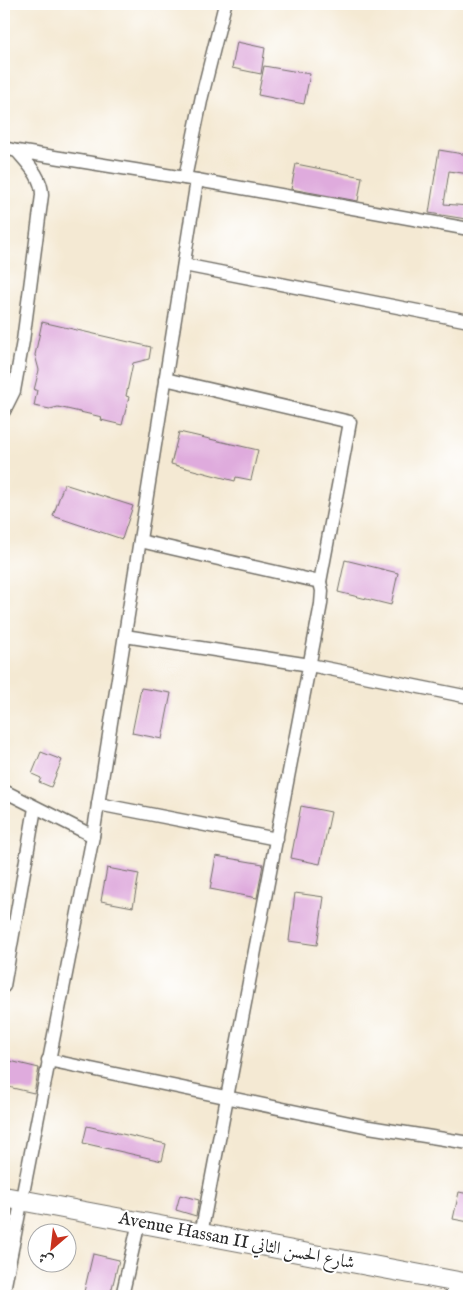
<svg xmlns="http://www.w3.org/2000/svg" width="473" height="1300" font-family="'IM FELL English',Amiri,serif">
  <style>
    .building { fill: #dfabdd }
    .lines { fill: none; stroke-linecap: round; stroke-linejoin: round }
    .minor-casing { stroke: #716e66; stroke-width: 15 }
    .primary-casing { stroke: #716e66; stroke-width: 22 }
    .minor { stroke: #fff; stroke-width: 12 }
    .primary { stroke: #fff; stroke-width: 20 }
    .labels { text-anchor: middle; stroke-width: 4; stroke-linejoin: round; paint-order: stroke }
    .street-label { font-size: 18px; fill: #2b2b2b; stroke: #fff }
  </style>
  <rect width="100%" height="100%" fill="#fff"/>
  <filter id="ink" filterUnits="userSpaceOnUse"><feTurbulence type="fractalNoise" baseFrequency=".02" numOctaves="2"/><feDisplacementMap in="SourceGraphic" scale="10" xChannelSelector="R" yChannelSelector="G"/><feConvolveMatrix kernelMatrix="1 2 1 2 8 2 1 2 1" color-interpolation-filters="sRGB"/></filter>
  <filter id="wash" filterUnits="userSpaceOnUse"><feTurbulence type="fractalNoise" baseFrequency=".0096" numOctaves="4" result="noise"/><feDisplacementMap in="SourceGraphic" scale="20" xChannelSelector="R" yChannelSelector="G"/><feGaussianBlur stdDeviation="1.12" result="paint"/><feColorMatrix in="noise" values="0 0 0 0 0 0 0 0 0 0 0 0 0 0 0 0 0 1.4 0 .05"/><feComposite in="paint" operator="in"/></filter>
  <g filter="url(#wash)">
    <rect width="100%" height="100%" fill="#f4e9d3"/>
    <g id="blocks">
      <g class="building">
        <polygon points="237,42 265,48 261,74 232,68"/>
        <polygon points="264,66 310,74 304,104 258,95"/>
        <polygon points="439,150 469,155 469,174 449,171 444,204 468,206 466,219 429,213"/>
        <polygon points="296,164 362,177 358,201 291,189"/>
        <polygon points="42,322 151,347 149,359 133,363 126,396 129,397 122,425 101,420 102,417 58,407 50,409 34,406 37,390 34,390 39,370 35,355"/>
        <polygon points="179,432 258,450 251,480 236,477 235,481 171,464"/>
        <polygon points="64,484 133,506 122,539 53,516"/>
        <polygon points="345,560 398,573 391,605 338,592"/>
        <polygon points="141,688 171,693 162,739 132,733"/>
        <polygon points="41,752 62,760 51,787 39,782 41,778 32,774"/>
        <polygon points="301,806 331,812 320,864 291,858"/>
        <polygon points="216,856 263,864 257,898 210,889"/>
        <polygon points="107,868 139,874 133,907 101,901"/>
        <polygon points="295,893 324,897 317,945 289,941"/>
        <polygon points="10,1061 39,1068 34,1093 4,1086 4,1072 7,1073"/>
        <polygon points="87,1126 166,1144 162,1161 83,1143"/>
        <polygon points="459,1192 469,1194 469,1222 453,1219"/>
        <polygon points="180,1195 199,1200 196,1216 176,1210"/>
        <polygon points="93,1254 119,1260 110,1296 83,1296"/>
      </g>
    </g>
  </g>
  <g filter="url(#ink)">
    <use href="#blocks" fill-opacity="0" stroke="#716e66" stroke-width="1"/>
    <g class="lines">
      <defs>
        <g id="minor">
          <polyline points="4,148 17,151 197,180 469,229"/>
          <polyline points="185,178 202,96 225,4"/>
          <polyline points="184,265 469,321"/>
          <polyline points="165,379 350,422 320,582 322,591 321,604 201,1234"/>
          <path d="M 4,411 L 14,391 L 23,341 L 42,195 C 42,177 28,164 17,151"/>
          <polyline points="140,541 320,582"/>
          <polyline points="125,636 310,665 469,697"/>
          <polyline points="4,791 93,836"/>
          <polyline points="98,804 277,839"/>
          <polyline points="4,986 35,808"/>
          <polyline points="48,1060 369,1127 469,1143"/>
          <polyline points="4,1290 93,836 197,180"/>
          <polyline points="122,1296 139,1222"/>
          <polyline points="452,1296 455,1282"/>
        </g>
        <polyline id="primary" points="4,1197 469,1284"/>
      </defs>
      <use href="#minor" class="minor-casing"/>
      <use href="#primary" class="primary-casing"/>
      <use href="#minor" class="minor"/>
      <use href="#primary" class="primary"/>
    </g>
  </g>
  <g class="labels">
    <g class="street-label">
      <text transform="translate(237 1240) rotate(11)" y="6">Avenue Hassan II شارع الحسن الثاني</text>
    </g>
  </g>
  <rect width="473" height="1300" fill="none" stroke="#fff" stroke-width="20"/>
  <g transform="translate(52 1248) rotate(208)"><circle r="24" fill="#ffffff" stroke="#aaaaaa"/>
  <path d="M0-4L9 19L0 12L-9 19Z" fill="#c8321e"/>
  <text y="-8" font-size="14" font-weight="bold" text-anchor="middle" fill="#2b2b2b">ش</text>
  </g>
</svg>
